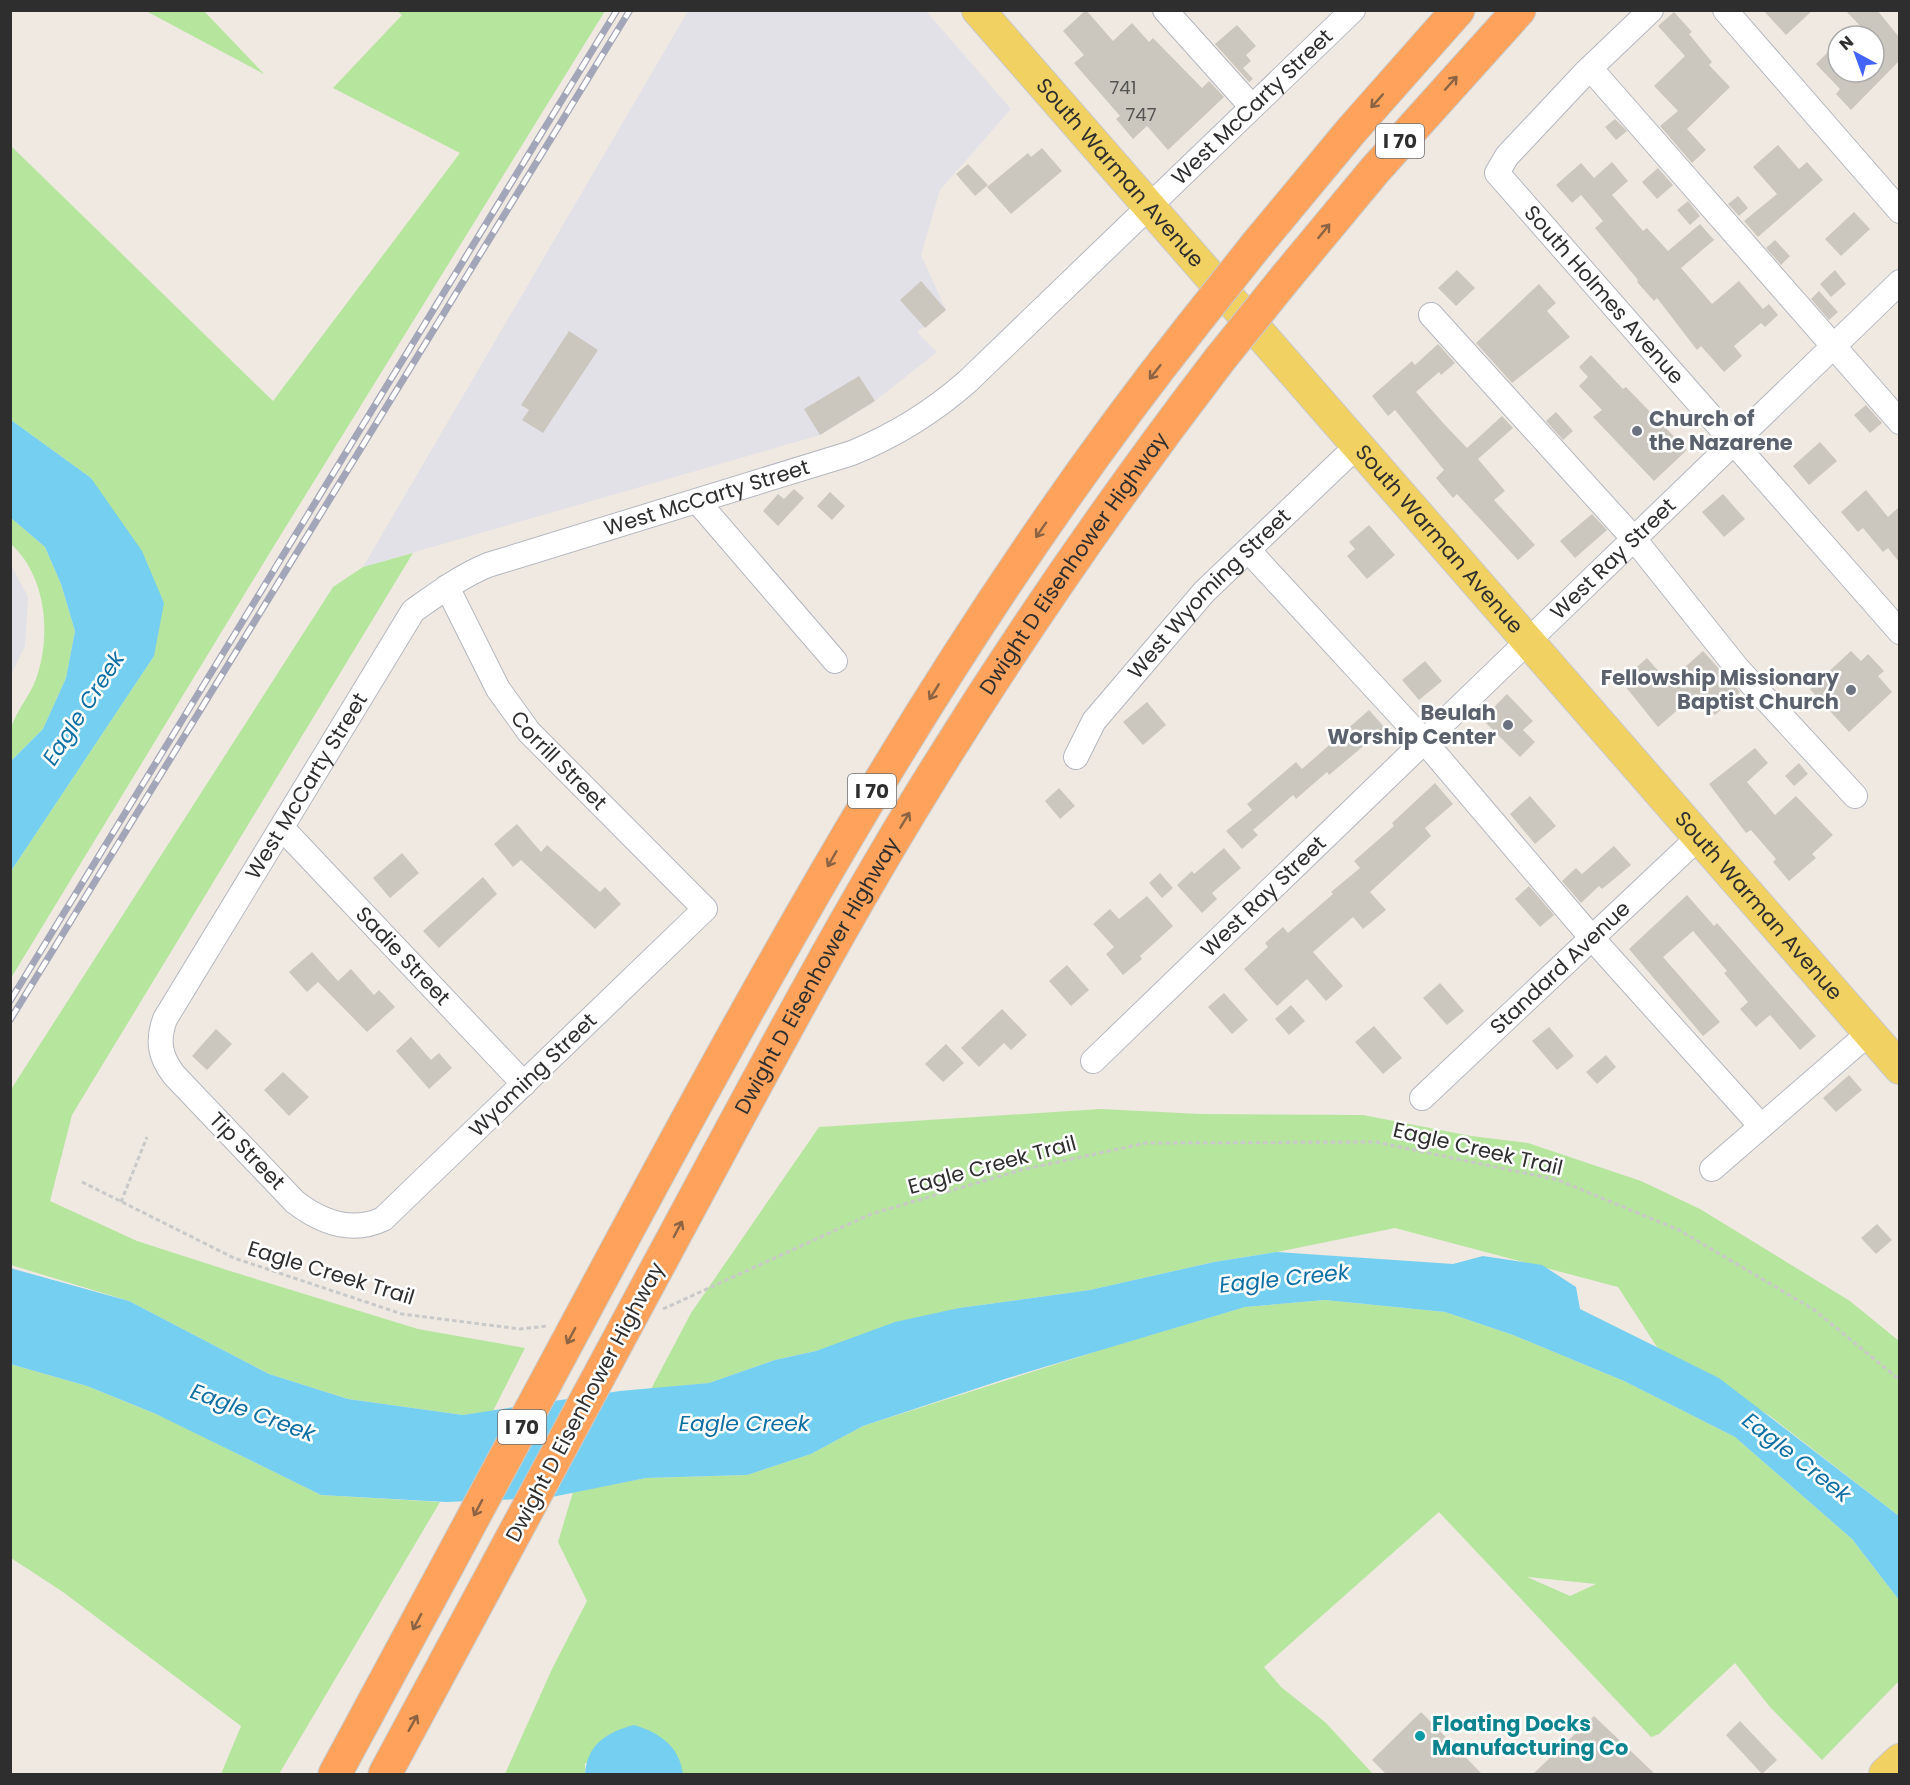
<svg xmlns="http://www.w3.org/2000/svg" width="1910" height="1785" font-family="Poppins,sans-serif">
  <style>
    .industrial { fill: #e3e1e8 }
    .green { fill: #b6e59e; fill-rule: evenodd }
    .water { fill: #75cff0 }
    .building { fill: #cbc7bf }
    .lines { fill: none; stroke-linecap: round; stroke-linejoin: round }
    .minor-casing { stroke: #b4b7c1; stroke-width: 26 }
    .major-casing { stroke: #c9c9c9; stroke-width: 34 }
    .highway-casing { stroke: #c9c9c9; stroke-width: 35 }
    .path { stroke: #c9c9c9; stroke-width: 3; stroke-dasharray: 4.5 3; stroke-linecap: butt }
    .minor { stroke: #fff; stroke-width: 24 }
    .major { stroke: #f2d163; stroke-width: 32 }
    .highway { stroke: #ffa35c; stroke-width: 33 }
    .rail-casing { stroke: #a3a6b8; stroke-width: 7 }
    .rail { stroke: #fff; stroke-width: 4.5; stroke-dasharray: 14; stroke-linecap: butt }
    .highway-bridge-casing { stroke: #c9c9c9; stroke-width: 35; stroke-linecap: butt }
    .highway-bridge { stroke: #ffa35c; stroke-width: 33 }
    .oneway { stroke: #8c6343 }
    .worship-dot { fill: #6b7280; stroke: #fff; stroke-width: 2 }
    .culture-dot { fill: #0f9aa8; stroke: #fff; stroke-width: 2 }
    .labels { text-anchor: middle; stroke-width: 5; stroke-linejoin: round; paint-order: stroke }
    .number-label { font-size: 18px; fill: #555452 }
    .shield { fill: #fff; stroke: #6d6d6d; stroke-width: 1.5 }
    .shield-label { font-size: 20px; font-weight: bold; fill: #2e2e2e }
    .street-label { font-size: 21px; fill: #2e2e2e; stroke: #fff }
    .worship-label { font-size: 21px; font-weight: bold; fill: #5b616d; stroke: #fff; text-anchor: end }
    .culture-label { font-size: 21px; font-weight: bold; fill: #0d838f; stroke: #fff; text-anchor: start }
    .water-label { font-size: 22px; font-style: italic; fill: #0d6fa3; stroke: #fff }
  </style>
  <rect width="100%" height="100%" fill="#efe9e1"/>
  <g class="industrial">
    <polygon points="688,11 926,11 1011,109 940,190 921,255 946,310 917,332 937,352 875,401 820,435 363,567"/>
    <polygon points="11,565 28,597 25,646 11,675"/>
  </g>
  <g class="green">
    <polygon points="146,11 204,11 264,74"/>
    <polygon points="397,11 605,11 269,554 11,978 11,871 154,656 91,478 11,420 11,146 273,401 460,153 333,88 402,15"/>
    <path d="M 11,518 L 45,547 L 61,584 L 75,631 L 66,678 L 43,729 L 11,761 C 11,752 8,737 11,728 C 16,711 30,696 36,679 C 52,636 46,575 11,544 Z"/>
    <polygon points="413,553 72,1115 50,1201 137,1241 230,1271 418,1329 525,1348 493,1411 463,1415 348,1399 269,1374 129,1301 11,1265 10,1091 333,587 363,567"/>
    <polygon points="1101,1109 1200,1114 1363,1115 1471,1136 1528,1143 1641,1181 1700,1209 1850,1301 1899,1341 1899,1516 1770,1416 1657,1347 1618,1287 1395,1228 1277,1252 1214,1262 1090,1290 959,1308 816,1351 775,1360 709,1383 651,1389 691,1313 819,1127"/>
    <path d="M 1325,1300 L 1445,1312 L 1513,1335 L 1624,1381 L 1735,1437 L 1852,1539 L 1899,1600 L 1899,1681 L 1822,1760 L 1770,1707 L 1735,1663 L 1659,1734 L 1651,1737 L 1439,1512 L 1264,1667 L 1281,1687 L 1325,1722 L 1373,1774 L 680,1774 L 585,1763 L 585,1774 L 505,1774 L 552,1669 L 587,1601 L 558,1542 L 573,1492 L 646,1478 L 747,1475 L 811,1454 L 863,1426 L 1110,1347 L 1245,1307 ZM 1527,1577 L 1528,1577 L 1596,1584 L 1570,1596 Z"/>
    <polygon points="10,1364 87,1386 163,1417 321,1495 440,1502 279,1774 221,1774 241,1726 63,1592 11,1558"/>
  </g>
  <g class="water">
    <polygon points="11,420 91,478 142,551 164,603 154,656 11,871 11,761 43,729 66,678 75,631 61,584 45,547 11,518"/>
    <polygon points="1277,1252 1453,1264 1483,1256 1542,1265 1576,1287 1580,1309 1719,1378 1899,1516 1899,1600 1852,1539 1735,1437 1624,1381 1513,1335 1445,1312 1325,1300 1245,1307 1008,1378 863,1426 811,1454 747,1475 646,1478 547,1498 446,1502 321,1495 156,1414 87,1386 10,1364 10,1268 129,1301 269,1374 348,1399 463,1415 620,1391 709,1383 775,1360 816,1351 895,1322 959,1308 1090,1290 1214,1262"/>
    <path d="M 634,1725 C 660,1733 679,1746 683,1774 L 585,1774 C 587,1744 607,1732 634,1725 Z"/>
  </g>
  <g class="building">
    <polygon points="1086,10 1113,41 1132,23 1149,42 1153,38 1202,88 1209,81 1224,97 1168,150 1147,126 1133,139 1116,119 1120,116 1074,63 1084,55 1063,31"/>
    <polygon points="1763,10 1813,10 1786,35"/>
    <polygon points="1845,10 1877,10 1899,37 1899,61 1851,110 1836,94 1840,89 1816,64 1838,42 1838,72 1874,72 1874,36 1870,36"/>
    <polygon points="1674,12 1692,32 1689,34 1712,62 1709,65 1730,87 1687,129 1706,150 1692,163 1660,126 1678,111 1654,86 1685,56 1658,26"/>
    <polygon points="1237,25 1256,46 1246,55 1251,61 1243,68 1253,79 1249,82 1215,44"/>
    <polygon points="1615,119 1627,131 1616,140 1605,127"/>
    <polygon points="1778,145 1799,169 1807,162 1823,180 1758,237 1744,221 1777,194 1753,167"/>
    <polygon points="1042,148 1062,171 1011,214 987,187 1028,153 1031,157"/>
    <polygon points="1612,162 1628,181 1612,195 1643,231 1647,228 1668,251 1700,224 1714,240 1681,268 1712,304 1739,281 1763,309 1769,304 1778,315 1765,327 1761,323 1734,346 1742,356 1724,372 1701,346 1697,350 1657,298 1654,301 1637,282 1638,280 1595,228 1603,221 1581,195 1572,203 1556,185 1581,163 1594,178"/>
    <polygon points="968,164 988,185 975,196 956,174"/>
    <polygon points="1658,168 1673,185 1657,199 1642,182"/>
    <polygon points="1738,196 1748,208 1739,216 1728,204"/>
    <polygon points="1688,201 1700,216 1690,225 1677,210"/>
    <polygon points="1854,212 1870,229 1841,256 1825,239"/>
    <polygon points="1775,240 1790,256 1781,265 1766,248"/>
    <polygon points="1457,270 1475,288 1456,306 1438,288"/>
    <polygon points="1835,270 1846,284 1831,297 1820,284"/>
    <polygon points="921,281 946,310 925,328 900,300"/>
    <polygon points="1539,284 1556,303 1547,311 1570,337 1512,383 1476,343"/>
    <polygon points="1819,291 1838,312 1829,320 1811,299"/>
    <polygon points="569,331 598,350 543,433 522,420 529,410 521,405"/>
    <polygon points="1438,344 1455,363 1441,375 1439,372 1416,392 1444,424 1467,448 1502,416 1513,428 1478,459 1505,491 1494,500 1535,545 1518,560 1457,494 1453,498 1436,478 1444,470 1395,410 1388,416 1372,396 1412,361 1415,365"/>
    <polygon points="1591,355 1623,389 1626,387 1687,450 1654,481 1593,417 1602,410 1579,386 1588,377 1579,367"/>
    <polygon points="859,376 875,401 820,435 804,409"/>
    <polygon points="1866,405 1882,423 1870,433 1854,415"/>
    <polygon points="1556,412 1573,431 1563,440 1546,421"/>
    <polygon points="1820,442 1837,461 1809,485 1793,466"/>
    <polygon points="794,489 804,498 778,526 763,511 778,494 784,499"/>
    <polygon points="1866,490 1888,517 1899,507 1899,562 1888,548 1883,552 1863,528 1858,532 1841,512"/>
    <polygon points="830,492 845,506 832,520 817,506"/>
    <polygon points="1723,494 1745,519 1724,537 1702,512"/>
    <polygon points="1592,514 1607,530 1575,558 1560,541"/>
    <polygon points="1369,525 1395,555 1367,579 1347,556 1355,549 1349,542"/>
    <polygon points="1703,651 1740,692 1715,715 1696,694 1658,727 1621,681 1647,658 1668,682"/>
    <polygon points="1851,651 1861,661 1868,654 1884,671 1878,676 1892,692 1849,732 1810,689"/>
    <polygon points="1425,661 1442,681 1419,700 1402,680"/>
    <polygon points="1507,694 1533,721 1523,730 1535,742 1520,757 1482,719"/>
    <polygon points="1147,702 1166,725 1143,745 1123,722"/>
    <polygon points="1369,710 1385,728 1329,775 1327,772 1296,799 1293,795 1253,830 1258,835 1242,849 1226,831 1252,810 1247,804 1296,762 1302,769"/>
    <polygon points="1755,748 1768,763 1747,782 1775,815 1796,796 1833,835 1812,854 1816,858 1789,881 1773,862 1776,859 1751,830 1746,833 1709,784"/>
    <polygon points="1799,763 1808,774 1794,786 1785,776"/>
    <polygon points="1435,783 1453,804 1425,828 1431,836 1370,892 1386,910 1363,929 1353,917 1313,952 1343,986 1326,1001 1307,979 1277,1006 1244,969 1268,947 1265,943 1283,927 1288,933 1333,894 1331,892 1360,868 1354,861 1394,826 1392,823"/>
    <polygon points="1059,788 1075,806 1060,819 1045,801"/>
    <polygon points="1530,796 1556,826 1535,844 1510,814"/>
    <polygon points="517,824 541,852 547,845 600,892 605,887 621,904 595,929 521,860 513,867 494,844"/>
    <polygon points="1614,846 1631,865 1602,889 1599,886 1581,903 1562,881 1576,868 1582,874"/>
    <polygon points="1224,848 1241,868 1212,893 1217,899 1202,913 1177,885 1192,871 1194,874"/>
    <polygon points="402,853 419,873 390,898 373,878"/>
    <polygon points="1160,873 1173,888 1162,898 1149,883"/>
    <polygon points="483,877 497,894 439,948 423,931"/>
    <polygon points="1529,886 1554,915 1540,927 1515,899"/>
    <polygon points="1687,895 1714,926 1717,923 1816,1036 1800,1050 1770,1015 1756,1027 1740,1009 1748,1002 1724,973 1727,971 1693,931 1663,957 1720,1022 1703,1036 1629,949"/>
    <polygon points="1147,896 1173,926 1140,956 1142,959 1123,975 1106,954 1114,947 1093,924 1110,909 1119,919"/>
    <polygon points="312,952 338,981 351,969 374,995 379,990 395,1007 367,1032 318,982 307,992 289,972"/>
    <polygon points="1067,965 1089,990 1071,1006 1049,981"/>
    <polygon points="1440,983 1464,1011 1447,1025 1423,998"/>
    <polygon points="1224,993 1248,1020 1232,1034 1208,1007"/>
    <polygon points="1291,1005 1305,1021 1289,1035 1275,1019"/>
    <polygon points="1002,1009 1027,1035 1011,1050 1004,1043 979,1067 961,1048"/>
    <polygon points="1374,1026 1402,1058 1383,1074 1355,1042"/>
    <polygon points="1549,1027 1574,1056 1557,1070 1532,1041"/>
    <polygon points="216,1029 232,1044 207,1070 192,1056"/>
    <polygon points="411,1037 431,1060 439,1053 452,1068 429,1089 396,1051"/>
    <polygon points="946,1044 964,1063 943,1082 925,1064"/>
    <polygon points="1606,1055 1616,1067 1597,1084 1586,1072"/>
    <polygon points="283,1072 309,1097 289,1116 264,1090"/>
    <polygon points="1849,1075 1862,1090 1836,1112 1823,1098"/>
    <polygon points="1877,1224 1892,1240 1876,1254 1861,1238"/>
    <polygon points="1421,1712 1482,1774 1386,1774 1372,1760"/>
    <polygon points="1594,1716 1655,1774 1533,1774"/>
    <polygon points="1740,1721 1777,1760 1762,1774 1726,1735"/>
  </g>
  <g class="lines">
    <defs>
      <g id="minor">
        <polyline points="1165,10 1252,107"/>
        <path id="s1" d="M 1651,10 L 1585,73 L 1507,156 L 1497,173 L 1900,632"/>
        <polyline points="1725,10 1900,211"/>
        <polyline points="1590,68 1900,422"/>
        <polyline points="1431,315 1635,540 1738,669 1855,796"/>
        <polyline points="698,502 835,661"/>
        <polyline points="1248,550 1425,742 1591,937 1761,1126"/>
        <path id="s2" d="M 447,587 L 498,689 L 529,732 L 705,909 L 383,1219 C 351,1234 321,1222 295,1202 L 174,1075 C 160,1057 157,1041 165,1019 L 413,611 C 437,594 461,576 488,565 L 852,453 C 896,435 933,412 968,381 L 1353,10"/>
        <path id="s3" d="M 1076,757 L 1094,721 L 1204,592 L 1358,445"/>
        <path id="s4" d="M 282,828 L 524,1084"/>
        <path id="s5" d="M 1093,1061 L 1900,282"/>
        <path id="s6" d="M 1422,1098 L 1699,837"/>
        <polyline points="1712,1169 1869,1033"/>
      </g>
      <g id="major">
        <path id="s7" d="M 978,10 L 1900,1068"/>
        <polyline points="1885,1774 1900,1760"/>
      </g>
      <g id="highway">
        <polyline points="1258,243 1351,131 1458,10"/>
        <polyline points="1287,276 1375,170 1519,10"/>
        <path id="s8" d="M 650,1281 C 740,1115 827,947 926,786 C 1017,638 1115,496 1220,359"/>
        <path d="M 598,1285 C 776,953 957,622 1192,326"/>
        <polyline points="335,1774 445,1570"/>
        <polyline points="385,1774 498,1564"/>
      </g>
    </defs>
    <use href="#minor" class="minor-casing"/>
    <use href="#major" class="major-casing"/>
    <use href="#highway" class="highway-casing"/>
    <g class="path">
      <polyline points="82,1182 234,1258 402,1314 520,1329 547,1326"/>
      <polyline points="121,1202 147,1137"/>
      <polyline points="663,1309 871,1214 1021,1170 1146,1143 1376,1142 1558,1180 1679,1230 1813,1309 1900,1380"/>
    </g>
    <use href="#minor" class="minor"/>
    <use href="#major" class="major"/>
    <use href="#highway" class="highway"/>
    <defs>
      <g id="rail">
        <polyline points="10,1001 617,10"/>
        <polyline points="10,1020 630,10"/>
      </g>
    </defs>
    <use href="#rail" class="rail-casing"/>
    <use href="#rail" class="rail"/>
    <defs>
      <g id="highway-bridge">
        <polyline points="1192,326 1258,243"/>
        <polyline points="1220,359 1287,276"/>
        <polyline points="498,1564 650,1281"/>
        <polyline points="445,1570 598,1285"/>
      </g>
    </defs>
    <use href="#highway-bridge" class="highway-bridge-casing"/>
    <use href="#highway-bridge" class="highway-bridge"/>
  </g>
  <defs><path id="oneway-shaft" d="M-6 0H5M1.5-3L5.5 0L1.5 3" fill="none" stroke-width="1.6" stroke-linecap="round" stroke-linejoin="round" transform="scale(1.5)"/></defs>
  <g class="oneway">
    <use href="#oneway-shaft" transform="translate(1451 83) rotate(-48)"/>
    <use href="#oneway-shaft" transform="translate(1377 101) rotate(132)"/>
    <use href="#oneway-shaft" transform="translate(1324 231) rotate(-51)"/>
    <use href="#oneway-shaft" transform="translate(1155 372) rotate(128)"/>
    <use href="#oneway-shaft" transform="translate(1041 530) rotate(125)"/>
    <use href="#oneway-shaft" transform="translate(934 692) rotate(122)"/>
    <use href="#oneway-shaft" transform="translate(905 820) rotate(-59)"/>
    <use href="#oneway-shaft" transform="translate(832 859) rotate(120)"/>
    <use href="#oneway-shaft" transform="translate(678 1229) rotate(-62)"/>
    <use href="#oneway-shaft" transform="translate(571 1336) rotate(118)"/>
    <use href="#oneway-shaft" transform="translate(478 1508) rotate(118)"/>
    <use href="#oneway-shaft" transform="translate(417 1622) rotate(118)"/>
    <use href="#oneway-shaft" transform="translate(413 1723) rotate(-61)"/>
  </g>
  <g class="worship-dot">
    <circle cx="1637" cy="431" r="6"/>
    <circle cx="1851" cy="690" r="6"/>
    <circle cx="1508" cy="725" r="6"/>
  </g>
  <circle class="culture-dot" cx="1420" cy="1736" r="6"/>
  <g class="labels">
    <g class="number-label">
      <text x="1123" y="94">741</text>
      <text x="1141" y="121">747</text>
    </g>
    <g class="shield">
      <rect x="1376" y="124" width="48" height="34" rx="4.5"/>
      <rect x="848" y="774" width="48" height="34" rx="4.5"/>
      <rect x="498" y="1410" width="48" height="34" rx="4.5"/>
    </g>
    <g class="shield-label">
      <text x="1400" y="148">I 70</text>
      <text x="872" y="798">I 70</text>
      <text x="522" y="1434">I 70</text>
    </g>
    <g class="street-label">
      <text dy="7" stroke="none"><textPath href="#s2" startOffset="2672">West McCarty Street</textPath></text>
      <text dy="7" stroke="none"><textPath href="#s7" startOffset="216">South Warman Avenue</textPath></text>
      <text dy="7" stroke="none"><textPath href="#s1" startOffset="387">South Holmes Avenue</textPath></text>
      <text dy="7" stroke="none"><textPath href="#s2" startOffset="1988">West McCarty Street</textPath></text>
      <text dy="7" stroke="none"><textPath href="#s7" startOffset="702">South Warman Avenue</textPath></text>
      <text dy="7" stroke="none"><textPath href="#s5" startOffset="723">West Ray Street</textPath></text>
      <text dy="7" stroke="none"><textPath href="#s8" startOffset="834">Dwight D Eisenhower Highway</textPath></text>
      <text dy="7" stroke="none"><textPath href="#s3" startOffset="212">West Wyoming Street</textPath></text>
      <text dy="7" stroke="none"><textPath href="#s2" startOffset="208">Corrill Street</textPath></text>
      <text dy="7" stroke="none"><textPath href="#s2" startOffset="1466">West McCarty Street</textPath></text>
      <text dy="7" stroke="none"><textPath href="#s5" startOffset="237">West Ray Street</textPath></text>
      <text dy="7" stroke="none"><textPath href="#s7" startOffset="1188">South Warman Avenue</textPath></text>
      <text dy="7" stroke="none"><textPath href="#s4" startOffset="176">Sadie Street</textPath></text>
      <text dy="7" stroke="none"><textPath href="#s6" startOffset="190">Standard Avenue</textPath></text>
      <text dy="7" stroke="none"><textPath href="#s8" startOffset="348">Dwight D Eisenhower Highway</textPath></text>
      <text transform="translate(533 1075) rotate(-44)" y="7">Wyoming Street</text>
      <text transform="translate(1478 1149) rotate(13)" y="7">Eagle Creek Trail</text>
      <text transform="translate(247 1151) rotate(46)" y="7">Tip Street</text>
      <text transform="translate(992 1165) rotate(-15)" y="7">Eagle Creek Trail</text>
      <text transform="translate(331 1273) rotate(17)" y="7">Eagle Creek Trail</text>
      <text transform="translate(585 1402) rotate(-62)" y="7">Dwight D Eisenhower Highway</text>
    </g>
    <g class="worship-label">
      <text x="1649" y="426" text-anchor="start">Church of<tspan x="1649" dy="24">the Nazarene</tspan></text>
      <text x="1839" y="685">Fellowship Missionary<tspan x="1839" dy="24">Baptist Church</tspan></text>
      <text x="1496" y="720">Beulah<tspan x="1496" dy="24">Worship Center</tspan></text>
    </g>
    <g class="culture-label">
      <text x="1432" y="1731">Floating Docks<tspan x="1432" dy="24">Manufacturing Co</tspan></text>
    </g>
    <g class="water-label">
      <text transform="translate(83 708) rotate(-57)" y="8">Eagle Creek</text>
      <text transform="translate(1284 1278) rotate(-6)" y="8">Eagle Creek</text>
      <text transform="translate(253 1412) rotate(20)" y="8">Eagle Creek</text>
      <text x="744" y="1431">Eagle Creek</text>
      <text transform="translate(1797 1457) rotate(38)" y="8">Eagle Creek</text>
    </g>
  </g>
  <rect width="1910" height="1785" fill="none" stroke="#2e2e2e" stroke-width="24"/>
  <g transform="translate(1856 54) rotate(319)"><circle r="28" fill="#ffffff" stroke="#ababab" stroke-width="1.5"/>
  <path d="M0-4.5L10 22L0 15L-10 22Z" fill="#4264fb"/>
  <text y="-9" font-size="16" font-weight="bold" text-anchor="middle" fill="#2e2e2e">N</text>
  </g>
</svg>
